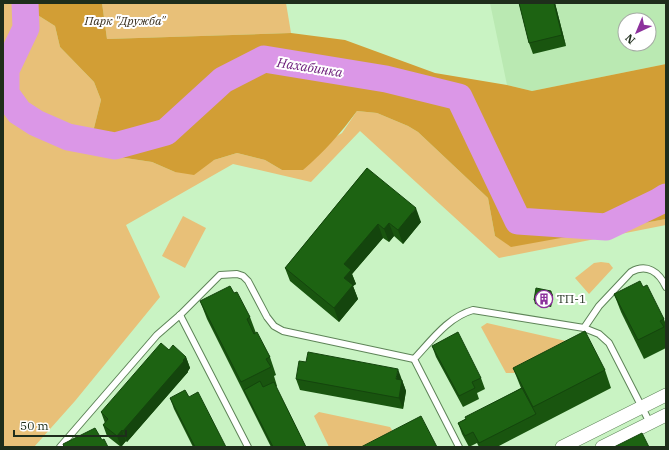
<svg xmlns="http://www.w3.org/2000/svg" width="669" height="450" font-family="'IBM Plex Serif',serif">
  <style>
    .built { fill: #bae9b2; fill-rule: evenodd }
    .green { fill: #e8c078 }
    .forest { fill: #d29e35 }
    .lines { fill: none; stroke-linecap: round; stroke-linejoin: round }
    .river { stroke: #db97e7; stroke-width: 27 }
    .lane-casing { stroke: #5e8458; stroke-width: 8 }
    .street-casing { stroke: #5e8458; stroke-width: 14 }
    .lane { stroke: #fff; stroke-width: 6 }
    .street { stroke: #fff; stroke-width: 13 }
    .wall { fill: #19550f }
    .shaded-wall { fill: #14450d }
    .building { fill: #1d6312; stroke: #14450d }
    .labels { text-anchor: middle; stroke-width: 4; stroke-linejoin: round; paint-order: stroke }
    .park-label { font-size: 12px; font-style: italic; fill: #352b1a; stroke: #fff }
    .poi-label { font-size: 12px; fill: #1e2d1b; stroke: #fff; text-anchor: start }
    .water-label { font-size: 13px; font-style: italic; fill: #681676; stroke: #fff }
  </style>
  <rect width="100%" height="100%" fill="#c9f3c3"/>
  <path class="built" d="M 490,3 L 666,3 L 666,64 L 532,91 L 507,85 ZM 625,20 L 649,20 L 649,44 L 625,44 Z"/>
  <g class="green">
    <polygon points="3,3 32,3 36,14 55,26 60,47 94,82 101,100 93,132 112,156 152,162 175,172 237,153 265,160 282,170 342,133 357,111 377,113 408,126 418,132 488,198 495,236 511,246 666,219 666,225 499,258 360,131 311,182 233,164 126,225 160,297 75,401 34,447 3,447"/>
    <polygon points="102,3 286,3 291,33 107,39"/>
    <polygon points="183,216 206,228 185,268 162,256"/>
    <polygon points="601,262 609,263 613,268 589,294 575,278 594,263"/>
    <polygon points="487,323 566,341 568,344 567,345 514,373 506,373 481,327"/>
    <polygon points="319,412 390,427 392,430 391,434 366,447 329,447 314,416"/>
  </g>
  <path class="forest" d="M 32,3 L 102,3 L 107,39 L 291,33 L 345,40 L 435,73 L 507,85 L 532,91 L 666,64 L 666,219 L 511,247 L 495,236 L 488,198 L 418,132 L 408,126 L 377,113 L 357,111 C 341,133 324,152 303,170 L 282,170 L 265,160 L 237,153 L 214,160 L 194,175 L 175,172 L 152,162 L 112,156 L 95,147 L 93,132 L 101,100 L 94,82 L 60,47 L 55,26 L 36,14 Z"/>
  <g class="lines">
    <polyline class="river" points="25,3 26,28 6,70 6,94 19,112 36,123 68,137 115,146 166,132 223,80 264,59 386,79 459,97 518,221 606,227 658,202 666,197"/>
    <defs>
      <g id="lane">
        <polyline points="180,315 248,447"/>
        <path d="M 584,328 L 599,306 L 631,272 C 647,263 659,272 666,287"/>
        <polyline points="60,447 157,335 180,315 220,275 237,274 243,276 248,281 267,317 274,326 283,331 414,359"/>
        <path d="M 459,447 L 414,359 C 431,341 448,317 473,310 L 584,328 L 599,334 L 609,343 L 650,423"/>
      </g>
      <g id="street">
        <polyline points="562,447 666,395"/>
        <polyline points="602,447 666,415"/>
      </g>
    </defs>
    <use href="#lane" class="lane-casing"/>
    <use href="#street" class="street-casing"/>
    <use href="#lane" class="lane"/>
    <use href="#street" class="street"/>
  </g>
  <g class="wall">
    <polygon points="519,3 555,3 566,46 533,54 529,43"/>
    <polygon points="367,168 421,222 403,244 394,236 389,242 383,238 352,274 356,284 353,286 358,299 339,322 290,281 285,268"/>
    <polygon points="643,287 664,319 666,325 666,348 644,359 621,312 614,294"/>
    <polygon points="234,293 250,317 256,333 270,357 276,375 274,376 277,386 276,387 306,447 271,447 207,319 200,301"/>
    <polygon points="553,295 551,307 535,304 534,300"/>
    <polygon points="432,346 481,378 485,389 477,393 479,399 463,407 436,357"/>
    <polygon points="186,357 190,368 188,371 188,372 127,442 126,441 121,447 107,436 103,425 105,423 101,412"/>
    <polygon points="513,368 605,370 611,388 497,447 479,447 477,443 469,447 462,434 458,423 521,388"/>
    <polygon points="296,379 402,380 406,391 403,409 300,390"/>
    <polygon points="189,397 226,447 193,447 174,409 170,398"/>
  </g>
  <g class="shaded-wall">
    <polygon points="554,3 555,3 566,46 562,35"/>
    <polygon points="416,208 421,222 403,244 398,230"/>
    <polygon points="389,223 394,236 389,242 384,229"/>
    <polygon points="378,224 383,238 352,274 356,284 353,286 358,299 339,322 334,308 344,278 344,264"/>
    <polygon points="551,291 553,295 551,307 549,303"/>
    <polygon points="186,357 190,368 188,371 188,372 127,442 123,431"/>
    <polygon points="398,369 402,380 400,390 396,379"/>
    <polygon points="402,380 406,391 403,409 399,398"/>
    <polygon points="122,430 126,441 121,447 117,436"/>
  </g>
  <g class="building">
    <polygon points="519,3 554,3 562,35 529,43"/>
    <polygon points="367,168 416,208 398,230 389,223 384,229 378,224 344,264 351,270 344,278 353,285 334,308 285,268"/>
    <polygon points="640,281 643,287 647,285 664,319 660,321 664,327 638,340 614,294"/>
    <polygon points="230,286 234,293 237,292 250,317 247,319 254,334 257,332 270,357 266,359 271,367 241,382 200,301"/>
    <polygon points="536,288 551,291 549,303 534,300"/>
    <polygon points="585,331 605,370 533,407 513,368"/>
    <polygon points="458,332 481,378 472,382 475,388 459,396 432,346"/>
    <polygon points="161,343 169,350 173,345 186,357 183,360 184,361 123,431 122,430 117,436 103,425 108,419 101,412"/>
    <polygon points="308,352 398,369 396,379 402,380 399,398 296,379 299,361 306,362"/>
    <polygon points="260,381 263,387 274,382 306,447 273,447 244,390"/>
    <polygon points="522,388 536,414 479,443 473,432 465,436 458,423 466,419 465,417"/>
    <polygon points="185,390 189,397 198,392 226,447 195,447 170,398"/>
    <polygon points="421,416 437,447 361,447"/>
    <polygon points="95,428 102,440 104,439 108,447 64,447 63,444"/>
    <polygon points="642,433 649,447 614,447"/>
  </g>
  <defs>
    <symbol id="building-ring" viewBox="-11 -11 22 22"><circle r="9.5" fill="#fff" stroke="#8c319c" stroke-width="1.5"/><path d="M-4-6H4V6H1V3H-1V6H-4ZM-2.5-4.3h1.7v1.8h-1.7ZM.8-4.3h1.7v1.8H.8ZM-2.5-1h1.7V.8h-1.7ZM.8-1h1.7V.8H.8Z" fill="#8c319c"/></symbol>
  </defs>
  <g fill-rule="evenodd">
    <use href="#building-ring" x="534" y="289" width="20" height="20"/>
  </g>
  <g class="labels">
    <g class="park-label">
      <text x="125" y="25">Парк "Дружба"</text>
    </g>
    <g class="poi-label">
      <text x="557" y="303">ТП-1</text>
    </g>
    <g class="water-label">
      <text transform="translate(310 67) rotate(9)" y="5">Нахабинка</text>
    </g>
  </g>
  <rect width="669" height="450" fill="none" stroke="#1e2d1b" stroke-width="8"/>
  <g transform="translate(637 32) rotate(224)"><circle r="19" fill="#ffffff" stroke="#a5aba4"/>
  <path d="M0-3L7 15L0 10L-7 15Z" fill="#8c319c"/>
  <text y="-6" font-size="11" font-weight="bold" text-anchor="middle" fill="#1e2d1b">N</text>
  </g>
  <path d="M14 430v6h112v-6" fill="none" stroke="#1e2d1b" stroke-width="2"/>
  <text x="20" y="430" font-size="12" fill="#1e2d1b" stroke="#ffffff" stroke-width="3" paint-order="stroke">50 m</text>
</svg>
